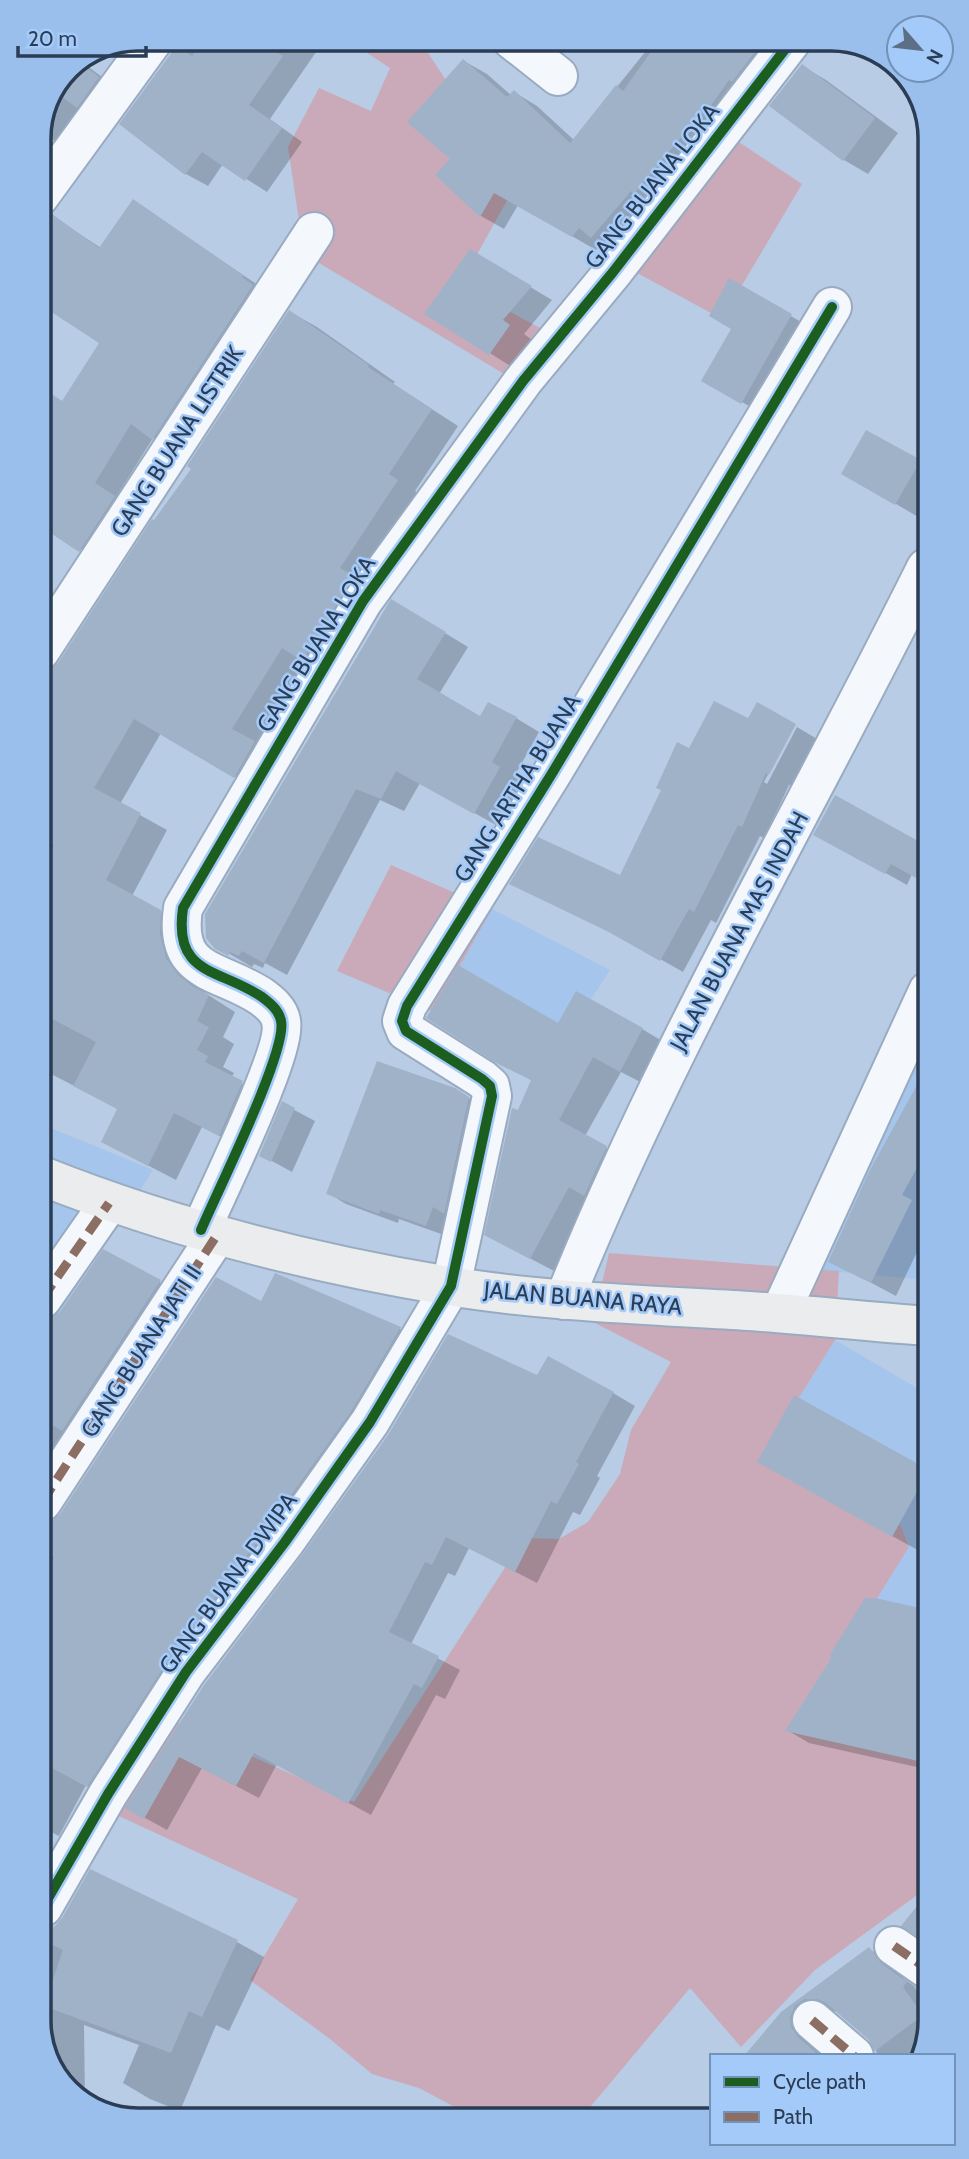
<svg xmlns="http://www.w3.org/2000/svg" width="969" height="2159" font-family="Cabin,sans-serif">
  <style>
    .built { fill: #a5c5ed }
    .green { fill: #caaab8 }
    .shadow { fill: #0003 }
    .building { fill: #a0b2c8 }
    .lines { fill: none; stroke-linecap: round; stroke-linejoin: round }
    .street-casing { stroke: #99abc1; stroke-width: 42 }
    .secondary-casing { stroke: #99abc1; stroke-width: 42 }
    .street { stroke: #f4f7fb; stroke-width: 38 }
    .secondary { stroke: #ebecee; stroke-width: 38 }
    .quiet { stroke: #8d6e63; stroke-width: 9; stroke-dasharray: 18 9; stroke-linecap: butt }
    .cycleway-casing { stroke: #a4caf9; stroke-width: 15 }
    .cycleway { stroke: #1b5e20; stroke-width: 10 }
    .labels { text-anchor: middle; stroke-width: 5; stroke-linejoin: round; paint-order: stroke }
    .street-label { font-size: 23px; fill: #2a3d55; stroke: #a4caf9 }
    .rim { fill: none; stroke: #2a3d55; stroke-width: 3.5 }
  </style>
  <rect width="100%" height="100%" fill="#b8cce5"/>
  <g class="built">
    <polygon points="492,909 610,970 554,1057 434,1012"/>
    <polygon points="928,1028 928,1280 808,1269"/>
    <polygon points="41,1124 153,1170 42,1340"/>
    <polygon points="835,1340 929,1395 930,1711 825,1683 790,1412"/>
  </g>
  <g class="green">
    <polygon points="346,39 419,39 515,186 460,285 553,335 519,383 304,254 288,147 319,88 371,111 390,68"/>
    <polygon points="722,131 802,184 722,319 617,262"/>
    <polygon points="391,865 492,909 434,1012 337,971"/>
    <polygon points="609,1253 839,1271 835,1340 790,1412 895,1512 909,1547 825,1682 930,1711 930,1882 924,1890 815,1970 741,2047 690,1988 586,2112 566,2117 467,2118 453,2106 419,2088 372,2074 330,2039 250,1980 298,1899 108,1811 166,1718 354,1802 524,1538 559,1539 588,1522 620,1474 631,1430 671,1362 593,1322"/>
  </g>
  <g class="shadow">
    <polygon points="177,39 325,39 270,119 302,142 267,192 223,164 208,186 186,174 122,124 173,53"/>
    <polygon points="651,39 742,39 777,67 615,250 602,242 596,250 518,205 504,229 481,216 438,175 453,159 464,61 487,74 511,95 514,92 537,106 574,140 654,41"/>
    <polygon points="82,62 122,92 69,150 39,131 68,67"/>
    <polygon points="802,66 826,80 898,133 868,174 844,160 771,106"/>
    <polygon points="134,202 264,289 175,451 153,438 116,497 136,510 102,563 40,524 39,386 63,402 101,343 39,302 39,220 52,216 101,248"/>
    <polygon points="470,251 552,300 524,334 531,339 512,367 426,313"/>
    <polygon points="730,281 815,330 766,416 704,380 734,328"/>
    <polygon points="290,312 317,327 395,382 393,384 458,426 415,491 423,496 261,792 161,733 120,804 167,830 132,896 187,927 193,975 205,993 235,1012 223,1037 234,1044 223,1067 234,1073 231,1078 269,1098 247,1150 202,1127 176,1180 103,1142 119,1109 53,1075 41,1095 41,874 46,864 41,861 40,683 60,664 194,468"/>
    <polygon points="867,432 926,466 926,506 920,518 843,473"/>
    <polygon points="392,601 468,647 439,694 481,718 516,718 539,732 514,777 522,781 498,826 420,783 404,811 380,800 287,975 265,963 263,968 254,964 252,967 211,943 206,928 206,915"/>
    <polygon points="927,636 927,661 917,655"/>
    <polygon points="749,720 794,725 764,782 767,784 797,727 817,739 792,786 789,785 764,838 760,836 716,923 711,920 683,972 632,943 511,884 620,877 690,750"/>
    <polygon points="836,797 927,846 927,882 912,874 907,885 816,834"/>
    <polygon points="559,1025 642,1029 669,1045 648,1086 621,1072 585,1136 634,1164 558,1273 514,1250 519,1112 533,1081 497,1061"/>
    <polygon points="928,1068 928,1205 926,1209 928,1211 928,1229 896,1296 830,1261"/>
    <polygon points="455,1090 474,1101 444,1235 399,1219 398,1223 346,1204 328,1193"/>
    <polygon points="283,1104 315,1121 292,1172 261,1155"/>
    <polygon points="104,1252 187,1297 47,1516 48,1524 52,1523 262,1304 281,1276 400,1329 427,1344 114,1801 86,1785 59,1836 43,1828 42,1315 47,1319 48,1323 61,1313"/>
    <polygon points="538,1378 613,1393 635,1406 597,1476 600,1478 580,1515 573,1512 537,1583 469,1548 455,1576 448,1573 411,1644 460,1670 445,1699 436,1695 371,1815 277,1764 259,1798 202,1768 167,1830 127,1808"/>
    <polygon points="795,1398 929,1472 929,1542 923,1553 789,1479"/>
    <polygon points="867,1598 929,1612 930,1770 809,1743 787,1730 834,1657"/>
    <polygon points="91,1871 237,1942 264,1957 229,2031 216,2025 180,2111 150,2099 123,2083 139,2045 84,2025 85,2103 77,2100 44,2054 44,1935 46,1930 55,1927 63,1919"/>
    <polygon points="869,1949 892,1963 904,1979 914,1986 930,2009 930,2022 919,2056 877,2056 876,2049 870,2039 838,2011 828,2012 825,2056 747,2056 782,2013"/>
  </g>
  <g class="building">
    <polygon points="204,39 256,39 283,56 249,105 282,128 245,181 202,152 185,175 119,124 172,52 175,44 192,56"/>
    <polygon points="660,39 738,39 755,52 732,82 729,80 705,114 702,112 634,194 631,191 591,238 579,228 572,237 494,193 480,217 435,175 450,159 407,122 463,59 507,97 514,90 570,143 616,85 623,91"/>
    <polygon points="80,62 99,77 77,108 56,92 68,67"/>
    <polygon points="802,64 875,118 843,161 769,106"/>
    <polygon points="133,199 243,275 242,277 253,285 152,440 131,424 95,483 115,496 79,552 40,526 39,386 62,401 99,343 39,304 39,218 52,214 99,248"/>
    <polygon points="470,249 532,286 503,320 510,325 489,355 424,314"/>
    <polygon points="729,278 792,314 741,404 701,381 731,329 709,316"/>
    <polygon points="289,310 369,365 368,367 432,409 389,474 398,480 340,568 354,576 302,661 282,648 232,729 255,741 234,778 134,719 94,788 141,813 106,880 161,910 160,934 166,958 178,975 192,986 209,995 197,1021 209,1027 197,1050 208,1056 205,1062 243,1081 219,1136 174,1113 148,1166 101,1142 117,1109 73,1086 96,1042 41,1013 41,871 54,845 41,837 40,673 50,670 58,663 152,519 154,520 191,469 187,466"/>
    <polygon points="866,430 921,460 895,505 841,474"/>
    <polygon points="391,599 446,632 417,679 480,716 488,702 517,717 492,762 500,767 474,814 396,771 381,799 356,789 264,963 242,951 239,956 230,952 228,956 225,954 215,949 206,938 205,914"/>
    <polygon points="714,701 748,718 757,702 796,724 769,775 766,773 742,827 738,825 694,912 689,909 660,961 607,931 509,884 538,837 620,875 661,790 656,788 677,742 689,748"/>
    <polygon points="835,795 927,846 927,884 891,864 885,874 813,835"/>
    <polygon points="458,965 558,1023 576,991 643,1028 620,1072 593,1057 559,1120 607,1146 584,1196 569,1187 530,1259 484,1235 512,1108 518,1110 531,1080 496,1063 426,1018"/>
    <polygon points="377,1061 455,1088 469,1097 444,1214 433,1207 426,1226 380,1210 379,1214 326,1194"/>
    <polygon points="928,1065 928,1148 902,1195 912,1200 871,1283 828,1262 870,1170"/>
    <polygon points="282,1101 295,1108 271,1162 259,1156"/>
    <polygon points="103,1249 161,1280 62,1431 42,1419 42,1333 49,1319 60,1312"/>
    <polygon points="275,1273 401,1327 352,1410 267,1529 169,1659 87,1787 43,1763 43,1580 54,1557 43,1550 42,1524 52,1521 60,1514 216,1277 261,1301"/>
    <polygon points="448,1334 537,1375 548,1356 614,1392 576,1462 579,1464 557,1504 551,1501 515,1572 446,1537 432,1565 425,1562 389,1632 439,1656 422,1688 414,1684 348,1804 254,1753 236,1786 179,1757 144,1819 125,1808 204,1685 302,1555 388,1435"/>
    <polygon points="794,1395 929,1470 892,1537 757,1462"/>
    <polygon points="865,1598 875,1598 929,1610 930,1729 918,1761 785,1731 832,1657 829,1656"/>
    <polygon points="90,1869 238,1940 202,2017 189,2011 171,2053 44,2006 63,1950 44,1941 44,1931 55,1926 62,1918"/>
    <polygon points="930,1890 930,1945 901,1926"/>
    <polygon points="869,1947 882,1964 907,1982 903,1987 923,2015 875,2051 868,2039 826,2003 817,1999 805,1999 795,2006 790,2017 791,2027 798,2037 820,2056 744,2056 781,2012"/>
  </g>
  <g class="lines">
    <defs>
      <g id="street">
        <polyline points="511,39 558,76"/>
        <polyline points="39,197 154,39"/>
        <polyline points="40,651 314,232"/>
        <path d="M 201,1230 C 216,1194 288,1050 281,1021 C 279,1010 270,1003 262,997 C 219,968 173,976 183,908 L 363,601 L 523,381 L 613,272 L 793,39"/>
        <polyline points="42,1299 109,1203"/>
        <path d="M 564,1300 C 666,1047 805,812 926,568"/>
        <polyline points="780,1313 928,991"/>
        <polyline points="42,1502 217,1235"/>
        <polyline points="43,1907 108,1794 186,1672 285,1542 370,1422 451,1286 492,1096 490,1086 482,1079 406,1031 402,1021 407,1006 551,775 832,307"/>
        <polyline points="894,1946 930,1971"/>
        <polyline points="812,2020 854,2056"/>
      </g>
      <path id="secondary" d="M 42,1176 C 173,1228 310,1263 449,1286 C 548,1302 649,1305 749,1311 C 809,1315 869,1322 929,1326"/>
    </defs>
    <use href="#street" class="street-casing"/>
    <use href="#secondary" class="secondary-casing"/>
    <use href="#street" class="street"/>
    <use href="#secondary" class="secondary"/>
    <g class="quiet">
      <polyline points="42,1299 109,1203"/>
      <polyline points="42,1502 217,1235"/>
      <polyline points="894,1946 930,1971"/>
      <polyline points="812,2020 854,2056"/>
    </g>
    <defs>
      <g id="cycleway">
        <path d="M 201,1230 C 216,1194 288,1050 281,1021 C 279,1010 270,1003 262,997 C 219,968 173,976 183,908 L 363,601 L 523,381 L 613,272 L 793,39"/>
        <polyline points="43,1907 108,1794 186,1672 285,1542 370,1422 451,1286 492,1096 490,1086 482,1079 406,1031 402,1021 407,1006 551,775 832,307"/>
      </g>
    </defs>
    <use href="#cycleway" class="cycleway-casing"/>
    <use href="#cycleway" class="cycleway"/>
  </g>
  <g class="labels">
    <g class="street-label">
      <text transform="translate(652 186) rotate(-52)" y="8">GANG BUANA LOKA</text>
      <text transform="translate(177 441) rotate(-57)" y="8">GANG BUANA LISTRIK</text>
      <text transform="translate(316 644) rotate(-58)" y="8">GANG BUANA LOKA</text>
      <text transform="translate(517 788) rotate(-58)" y="8">GANG ARTHA BUANA</text>
      <text transform="translate(739 931) rotate(-62)" y="8">JALAN BUANA MAS INDAH</text>
      <text transform="translate(583 1298) rotate(5)" y="8">JALAN BUANA RAYA</text>
      <text transform="translate(141 1351) rotate(-57)" y="8">GANG BUANA JATI II</text>
      <text transform="translate(228 1583) rotate(-54)" y="8">GANG BUANA DWIPA</text>
    </g>
  </g>
  <path d="M0 0H969V2159H0ZM138 51H831A87 87 0 0 1 918 138V2021A87 87 0 0 1 831 2108H138A87 87 0 0 1 51 2021V138A87 87 0 0 1 138 51Z" fill="#9abfec" fill-rule="evenodd"/>
  <path class="rim" d="M138 51H831A87 87 0 0 1 918 138V2021A87 87 0 0 1 831 2108H138A87 87 0 0 1 51 2021V138A87 87 0 0 1 138 51Z"/>
  <rect x="710" y="2054" width="245" height="91" fill="#a4caf9" stroke="#7392b7" stroke-width="2"/>
  <rect x="724" y="2077" width="35" height="10" fill="#1b5e20" stroke="#7392b7" stroke-width="2"/>
  <text x="773" y="2089" font-size="21" fill="#2a3d55">Cycle path</text>
  <rect x="724" y="2112" width="35" height="10" fill="#8d6e63" stroke="#7392b7" stroke-width="2"/>
  <text x="773" y="2124" font-size="21" fill="#2a3d55">Path</text>
  <g transform="translate(920 49) rotate(118)"><circle r="33" fill="#a4caf9" stroke="#7392b7" stroke-width="2"/>
  <path d="M0-5L12 26L0 18L-12 26Z" fill="#5c6f87"/>
  <text y="-10" font-size="19" font-weight="bold" text-anchor="middle" fill="#2a3d55">N</text>
  </g>
  <path d="M18 46v10h128v-10" fill="none" stroke="#2a3d55" stroke-width="3.5"/>
  <text x="28" y="46" font-size="21" fill="#2a3d55" stroke="#a4caf9" stroke-width="5" paint-order="stroke">20 m</text>
</svg>
